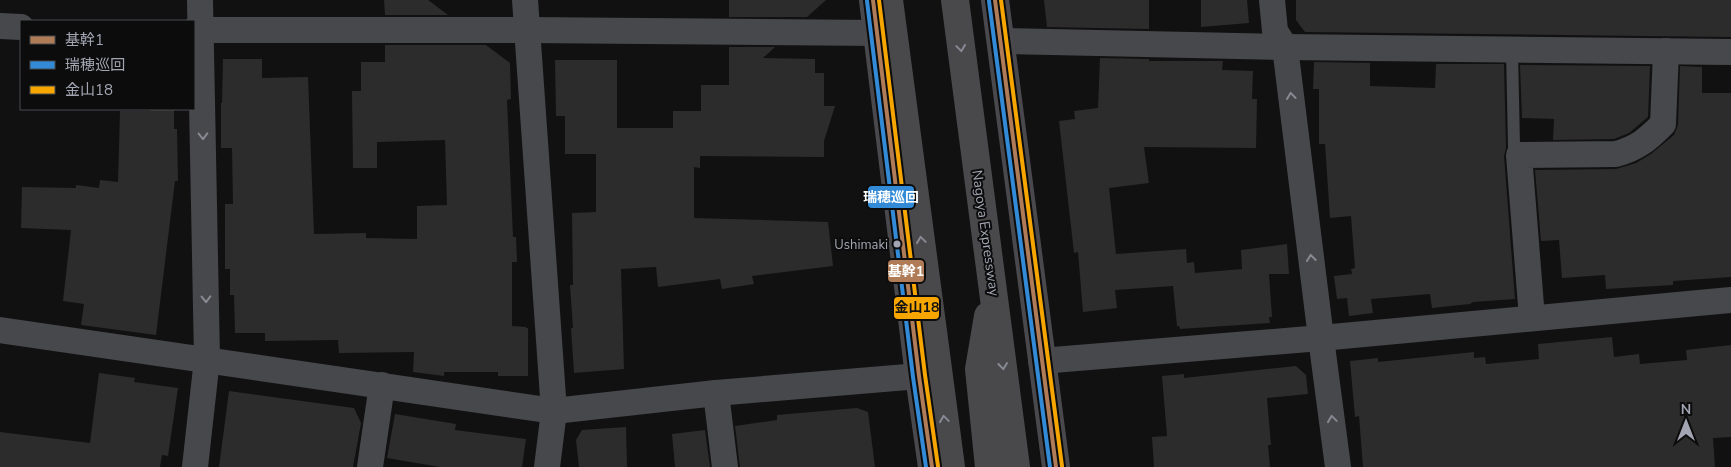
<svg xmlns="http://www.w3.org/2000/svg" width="1731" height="467" font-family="'Nunito Sans','Noto Sans JP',sans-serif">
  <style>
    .building { fill: #2c2c2d }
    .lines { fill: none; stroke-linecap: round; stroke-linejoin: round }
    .lane { stroke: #47484b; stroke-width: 12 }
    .street { stroke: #47484b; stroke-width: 26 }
    .primary { stroke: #49494d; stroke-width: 28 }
    .highway { stroke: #49494c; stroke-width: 28 }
    .bus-1-casing { stroke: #0c0c0d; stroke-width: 8 }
    .bus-2-casing { stroke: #0c0c0d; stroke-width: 8 }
    .bus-3-casing { stroke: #0c0c0d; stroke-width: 8 }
    .bus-1 { stroke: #b07c57; stroke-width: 4 }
    .bus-2 { stroke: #338bd7; stroke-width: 4 }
    .bus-3 { stroke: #f7a600; stroke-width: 4 }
    .oneway { stroke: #888a93 }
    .oneway2 { stroke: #878a93 }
    .bus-dot { fill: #a3a6b2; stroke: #0c0c0d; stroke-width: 2 }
    .labels { text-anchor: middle; stroke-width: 4; stroke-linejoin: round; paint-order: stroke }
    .bus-label { font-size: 13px; fill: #a3a6b2; stroke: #0c0c0d; text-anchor: end }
    .street-label { font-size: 14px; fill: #a3a6b2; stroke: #0c0c0d }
    .line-badge { stroke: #0c0c0d; stroke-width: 2 }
    .badge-label { font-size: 14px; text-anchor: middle; font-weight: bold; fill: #fff }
    .pale-badge-label { font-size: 14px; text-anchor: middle; font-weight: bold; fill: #111 }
  </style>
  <rect width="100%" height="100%" fill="#111112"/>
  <g class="building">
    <polygon points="384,0 428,0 448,15 385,15"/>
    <polygon points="729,0 826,0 807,17 729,17"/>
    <polygon points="1044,0 1149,0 1149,29 1047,27"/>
    <polygon points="1201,0 1247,0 1249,23 1201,27"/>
    <polygon points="1296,0 1731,0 1731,37 1305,32 1296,20"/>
    <polygon points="385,45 486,45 510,63 511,99 507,100 513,237 516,237 517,262 512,262 512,326 526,327 526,328 528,328 528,376 498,376 498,372 444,372 444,376 413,372 414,352 339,353 338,340 265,341 265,333 235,333 234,295 230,295 230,269 225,269 225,204 233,204 232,148 221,148 221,103 222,103 223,59 262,59 262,78 308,77 314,234 366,233 366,238 417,239 417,206 447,205 445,140 378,142 377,142 377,168 353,168 352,91 361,91 361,62 385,62"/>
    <polygon points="729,47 775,47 763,58 815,59 815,73 824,73 824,106 835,106 824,141 824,157 700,156 700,168 694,167 694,218 828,222 833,266 752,276 754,284 722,289 720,279 658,287 656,267 621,269 624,369 574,373 571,328 573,328 570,285 573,285 572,213 596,212 596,154 565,154 565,116 556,116 555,60 617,60 617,128 673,128 673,111 701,111 701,85 729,85"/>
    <polygon points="1100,58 1149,59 1149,61 1223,61 1222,70 1253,71 1252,99 1257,99 1256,148 1144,147 1149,183 1109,188 1116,254 1186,249 1187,263 1194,262 1195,273 1242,269 1241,250 1287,244 1289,274 1269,274 1272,317 1269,317 1270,323 1180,329 1179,326 1177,326 1173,286 1115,290 1117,308 1083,312 1078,252 1074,253 1059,121 1075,119 1074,111 1098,108"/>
    <polygon points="1314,62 1370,63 1370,86 1435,88 1436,64 1504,64 1506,148 1504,156 1515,299 1473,302 1470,304 1432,308 1430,294 1371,299 1373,313 1349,316 1347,298 1337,299 1334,276 1352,274 1351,269 1355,268 1351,216 1330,218 1325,144 1319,144 1319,89 1313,89"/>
    <polygon points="1520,65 1650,66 1648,117 1629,133 1614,139 1553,140 1554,119 1522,118"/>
    <polygon points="1680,66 1702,67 1702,93 1731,93 1731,277 1673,281 1673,285 1606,289 1605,275 1562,278 1559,240 1541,241 1535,170 1616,169 1636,163 1651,154 1674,135 1678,125"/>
    <polygon points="150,109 174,109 174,129 177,129 178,181 175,181 156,335 81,325 84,304 63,301 71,230 21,228 22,187 76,188 76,185 99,188 100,180 118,182 120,111 150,111"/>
    <polygon points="1612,337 1614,357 1639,354 1640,364 1687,360 1686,350 1731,345 1731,437 1713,438 1715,467 1363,467 1359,416 1355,417 1350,361 1378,358 1378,362 1474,352 1474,358 1485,357 1486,364 1539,359 1538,344"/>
    <polygon points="1296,366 1306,375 1308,394 1267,398 1271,445 1268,445 1270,467 1154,467 1152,437 1167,436 1162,376 1184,374 1184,378"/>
    <polygon points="99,373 135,378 134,382 178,388 168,456 162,455 160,467 0,467 0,432 90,443"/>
    <polygon points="229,391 354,408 361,423 353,467 219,467"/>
    <polygon points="857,408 868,412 875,467 740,467 735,426 777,420 777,415"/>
    <polygon points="395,414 456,424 455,430 526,439 522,467 440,467 387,458"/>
    <polygon points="626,427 627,467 579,467 576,440 582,430"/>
    <polygon points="705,430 710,467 675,467 672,434"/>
  </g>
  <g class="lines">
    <polyline class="lane" points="1512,49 1514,146 1519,155"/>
    <g class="street">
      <polyline points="525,0 554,411 547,467"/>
      <polyline points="1272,0 1275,31 1285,47 1321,338 1338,467"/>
      <polyline points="0,26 21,27"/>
      <polyline points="194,30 527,30 878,33"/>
      <polyline points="1001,41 1285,47 1731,52"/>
      <path d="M 1532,318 L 1519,155 L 1616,154 C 1638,148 1648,139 1663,124 L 1666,51"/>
      <polyline points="0,330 554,411 716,393 919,376"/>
      <polyline points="1041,361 1321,338 1731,300"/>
      <polyline points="716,393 725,467"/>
      <polyline points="195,467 207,359 200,0"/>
      <polyline points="370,467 382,385"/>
    </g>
    <g class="primary">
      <polyline points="873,0 919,376 932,467"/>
      <polyline points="995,0 1056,467"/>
    </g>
    <g class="highway">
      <polyline points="889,0 951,467"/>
      <polyline points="955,0 1016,467"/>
      <polyline points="988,316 979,369 989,467"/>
    </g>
    <defs>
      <g id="bus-1">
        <polyline points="873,0 919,376 932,467"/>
        <polyline points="995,0 1056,467"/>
      </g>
      <g id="bus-2">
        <polyline points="867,1 913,377 926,467"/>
        <polyline points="989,1 1050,467"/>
      </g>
      <g id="bus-3">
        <polyline points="879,0 925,375 938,466"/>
        <polyline points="1001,0 1062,466"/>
      </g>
    </defs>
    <use href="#bus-1" class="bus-1-casing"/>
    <use href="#bus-2" class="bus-2-casing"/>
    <use href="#bus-3" class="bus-3-casing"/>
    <use href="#bus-1" class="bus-1"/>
    <use href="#bus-2" class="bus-2"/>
    <use href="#bus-3" class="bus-3"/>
  </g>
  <defs><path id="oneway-chevron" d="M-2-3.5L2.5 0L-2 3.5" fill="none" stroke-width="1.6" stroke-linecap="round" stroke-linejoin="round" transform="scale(1.25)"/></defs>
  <g class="oneway">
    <use href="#oneway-chevron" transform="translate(961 48) rotate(82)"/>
    <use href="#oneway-chevron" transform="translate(921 240) rotate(-98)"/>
    <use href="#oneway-chevron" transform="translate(1003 366) rotate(83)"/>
    <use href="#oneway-chevron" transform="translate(944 419) rotate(-98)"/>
  </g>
  <g class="oneway2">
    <use href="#oneway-chevron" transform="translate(1291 96) rotate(-97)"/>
    <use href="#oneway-chevron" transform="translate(203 136) rotate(89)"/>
    <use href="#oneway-chevron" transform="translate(1311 258) rotate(-97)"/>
    <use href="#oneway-chevron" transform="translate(206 299) rotate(89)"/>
    <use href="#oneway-chevron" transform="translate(1332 419) rotate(-98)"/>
  </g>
  <circle class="bus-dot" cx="897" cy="244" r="4.5"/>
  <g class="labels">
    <g class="bus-label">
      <text x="888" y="249">Ushimaki</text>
    </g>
    <g class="street-label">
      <text transform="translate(986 233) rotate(82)" y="5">Nagoya Expressway</text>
    </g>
  </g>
  <g class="line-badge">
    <rect x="867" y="185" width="48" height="24" rx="5" fill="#338bd7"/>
    <rect x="887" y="259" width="38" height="24" rx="5" fill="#b07c57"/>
    <rect x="893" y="296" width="47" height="24" rx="5" fill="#f7a600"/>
  </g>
  <g class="badge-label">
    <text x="891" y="202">瑞穂巡回</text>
    <text x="906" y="276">基幹1</text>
  </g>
  <g class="pale-badge-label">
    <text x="917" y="312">金山18</text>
  </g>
  <rect x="20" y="20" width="175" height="90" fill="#0c0c0d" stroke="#484a4f"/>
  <rect x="30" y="36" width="25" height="8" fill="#b07c57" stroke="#484a4f"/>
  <text x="65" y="45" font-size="15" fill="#a3a6b2">基幹1</text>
  <rect x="30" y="61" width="25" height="8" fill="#338bd7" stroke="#484a4f"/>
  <text x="65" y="70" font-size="15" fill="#a3a6b2">瑞穂巡回</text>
  <rect x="30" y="86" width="25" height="8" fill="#f7a600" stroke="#484a4f"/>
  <text x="65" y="95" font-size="15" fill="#a3a6b2">金山18</text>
  <g transform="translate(1686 422)" stroke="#0c0c0d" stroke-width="4" paint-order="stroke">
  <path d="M0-4L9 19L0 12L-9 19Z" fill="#a3a6b2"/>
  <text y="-8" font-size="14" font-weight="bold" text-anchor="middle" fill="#a3a6b2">N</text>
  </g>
</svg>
